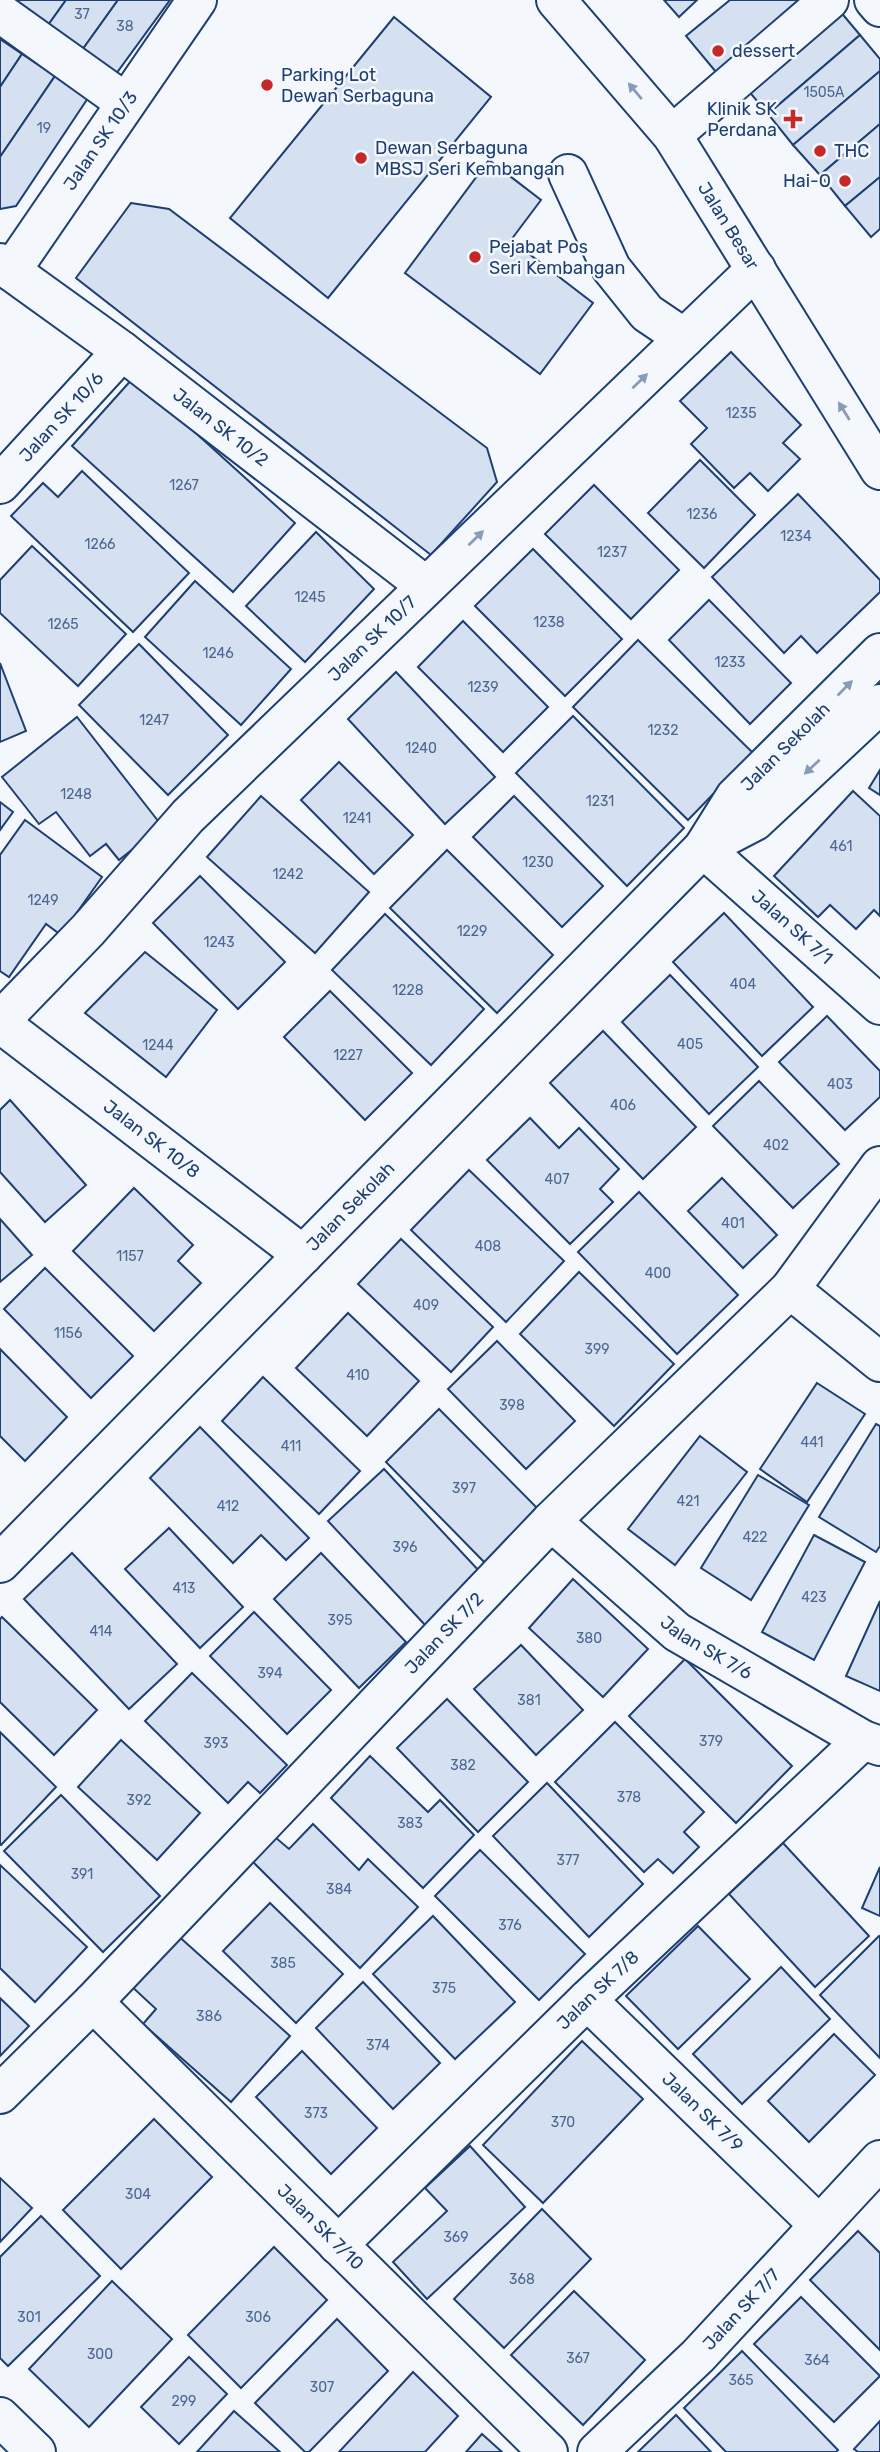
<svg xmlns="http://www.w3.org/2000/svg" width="880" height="2452" font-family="Rubik,sans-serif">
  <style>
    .building { fill: #d5e0f0; stroke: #1d3f73; stroke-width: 2 }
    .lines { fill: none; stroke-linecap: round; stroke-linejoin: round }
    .minor-casing { stroke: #1d3f73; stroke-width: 42 }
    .major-casing { stroke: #1d3f73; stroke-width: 42 }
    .minor { stroke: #f4f7fb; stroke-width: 38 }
    .major { stroke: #f4f7fb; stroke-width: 38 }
    .oneway { fill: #889bb7 }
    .poi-dot { fill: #c62828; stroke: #f4f7fb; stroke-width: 2.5 }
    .labels { text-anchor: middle; stroke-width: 5; stroke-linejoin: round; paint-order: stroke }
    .number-label { font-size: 14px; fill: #4b6792 }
    .poi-label { font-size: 18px; fill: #1d3f73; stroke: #f4f7fb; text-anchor: start }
    .street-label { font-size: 18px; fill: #1d3f73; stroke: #f4f7fb }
  </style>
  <rect width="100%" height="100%" fill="#f4f7fb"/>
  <g class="building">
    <polygon points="15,0 66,0 46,28"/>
    <polygon points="66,0 118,0 80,53 46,28"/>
    <polygon points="118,0 170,0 113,78 80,53"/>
    <polygon points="664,0 697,0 679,17"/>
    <polygon points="730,0 803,0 716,72 686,36"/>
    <polygon points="834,4 860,35 768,114 742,83"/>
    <polygon points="394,17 491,97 328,298 230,218"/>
    <polygon points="860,35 880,59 880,71 793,145 768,114"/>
    <polygon points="0,39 22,54 0,87"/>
    <polygon points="22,54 55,76 0,157 0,87"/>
    <polygon points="880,71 880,124 820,175 793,145"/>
    <polygon points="55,76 88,98 16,206 0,209 0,157"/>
    <polygon points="880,124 880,177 845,206 820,175"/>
    <polygon points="489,160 541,200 511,240 593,303 540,374 405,273"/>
    <polygon points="880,177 880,229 871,237 845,206"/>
    <polygon points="131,203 169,209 487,448 497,482 431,555 76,278"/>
    <polygon points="731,352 801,425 783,443 800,459 768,491 750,473 734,488 691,444 707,428 680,401"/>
    <polygon points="134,377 295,523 233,592 72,446"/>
    <polygon points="700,460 755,515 704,568 648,513"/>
    <polygon points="82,471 189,573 133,632 11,516 43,483 58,497"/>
    <polygon points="594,485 679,570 631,619 545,534"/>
    <polygon points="798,494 880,580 880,592 817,653 801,636 784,653 712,577"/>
    <polygon points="316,532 374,589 305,662 246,606"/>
    <polygon points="32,546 126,634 78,686 0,613 0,580"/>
    <polygon points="533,549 622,639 565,696 475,606"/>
    <polygon points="195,581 291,669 241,725 145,637"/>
    <polygon points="709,600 791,683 750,724 669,640"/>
    <polygon points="463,621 548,707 503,752 418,667"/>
    <polygon points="638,640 753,753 688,820 573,707"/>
    <polygon points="139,644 228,735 168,795 79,705"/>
    <polygon points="0,663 26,731 0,742"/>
    <polygon points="396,672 495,777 445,824 348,719"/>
    <polygon points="573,716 684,828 627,886 516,773"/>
    <polygon points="77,717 162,826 119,860 106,844 90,856 56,812 39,824 2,777"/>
    <polygon points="339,762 413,835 374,874 301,800"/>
    <polygon points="880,770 880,795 869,788"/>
    <polygon points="853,791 880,816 880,916 874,910 856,929 830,905 818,917 774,876"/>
    <polygon points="261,796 369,892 315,953 207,857"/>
    <polygon points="514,796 603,886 562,927 473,837"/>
    <polygon points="0,802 13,812 0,830"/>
    <polygon points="25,820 102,877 61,935 46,924 9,977 0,971 0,855"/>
    <polygon points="447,850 553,955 497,1013 390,908"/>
    <polygon points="200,876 285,962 238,1009 153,923"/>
    <polygon points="724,913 813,1007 762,1056 673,962"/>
    <polygon points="385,914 484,1009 431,1065 332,970"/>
    <polygon points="145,952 217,1010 166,1077 85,1013"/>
    <polygon points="670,975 758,1067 709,1114 622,1022"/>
    <polygon points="330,991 412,1073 365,1120 284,1037"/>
    <polygon points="827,1016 880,1071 880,1097 845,1130 779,1062"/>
    <polygon points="603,1031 696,1127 643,1179 550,1083"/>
    <polygon points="759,1081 839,1164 793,1208 713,1126"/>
    <polygon points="10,1100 86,1185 45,1222 0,1172 0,1110"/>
    <polygon points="530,1118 559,1148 579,1128 619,1169 600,1189 613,1202 570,1244 487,1160"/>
    <polygon points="469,1170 564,1261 506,1322 411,1230"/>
    <polygon points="722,1178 777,1235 743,1268 688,1211"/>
    <polygon points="134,1188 193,1245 178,1261 201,1283 154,1331 73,1251"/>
    <polygon points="639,1192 738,1295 677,1354 578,1252"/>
    <polygon points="0,1219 32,1255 0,1282"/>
    <polygon points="401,1239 493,1327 451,1372 358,1284"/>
    <polygon points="45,1268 133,1356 91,1398 4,1309"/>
    <polygon points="579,1272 674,1364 614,1426 520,1334"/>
    <polygon points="348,1313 419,1381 367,1436 296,1368"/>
    <polygon points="497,1341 575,1421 526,1469 448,1389"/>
    <polygon points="0,1349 67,1417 25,1461 0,1436"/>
    <polygon points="263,1377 360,1471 319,1514 222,1421"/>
    <polygon points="817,1383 865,1414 807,1502 760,1469"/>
    <polygon points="439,1409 543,1514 489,1567 386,1462"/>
    <polygon points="876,1424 880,1426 880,1546 876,1552 819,1517"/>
    <polygon points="200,1427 309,1538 286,1560 261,1535 233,1563 150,1478"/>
    <polygon points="700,1436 747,1472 675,1565 628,1529"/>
    <polygon points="384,1469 481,1573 426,1626 328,1521"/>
    <polygon points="758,1475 809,1505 751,1600 701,1568"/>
    <polygon points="169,1528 243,1607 200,1648 125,1569"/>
    <polygon points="814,1535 865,1562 814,1660 762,1632"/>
    <polygon points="72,1553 177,1664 129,1709 24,1599"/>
    <polygon points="321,1553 406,1642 359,1688 274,1599"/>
    <polygon points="573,1579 648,1649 603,1697 529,1628"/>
    <polygon points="880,1601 880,1691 846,1676"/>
    <polygon points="254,1612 331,1690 287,1734 210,1656"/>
    <polygon points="2,1617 97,1710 54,1755 0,1702 0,1619"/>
    <polygon points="521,1645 583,1710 536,1755 474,1689"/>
    <polygon points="685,1659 792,1766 736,1823 629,1716"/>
    <polygon points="192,1673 287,1765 260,1793 248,1782 228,1803 145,1721"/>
    <polygon points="447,1699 528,1782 478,1832 397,1748"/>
    <polygon points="615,1722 704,1812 684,1832 699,1847 673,1873 658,1859 644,1872 555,1782"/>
    <polygon points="0,1732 56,1787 1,1845 0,1845"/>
    <polygon points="121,1740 200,1813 157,1860 78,1787"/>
    <polygon points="370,1756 428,1812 440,1800 474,1835 423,1888 331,1798"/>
    <polygon points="547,1783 643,1884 589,1937 493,1836"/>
    <polygon points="61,1795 160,1896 103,1952 4,1851"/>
    <polygon points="313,1824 359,1870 368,1859 418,1907 360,1968 252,1861 275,1837 289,1849"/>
    <polygon points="783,1843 869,1936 815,1987 729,1894"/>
    <polygon points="480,1850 585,1954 539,2000 435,1896"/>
    <polygon points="0,1865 87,1947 35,2002 0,1968"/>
    <polygon points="880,1867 880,1916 862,1908"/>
    <polygon points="270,1903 343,1974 296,2023 223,1951"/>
    <polygon points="433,1916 515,2002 455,2059 373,1974"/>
    <polygon points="698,1926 750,1979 678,2049 626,1996"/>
    <polygon points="175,1933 290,2036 231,2102 143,2024 156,2009 129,1984"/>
    <polygon points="879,1936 880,1937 880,2058 820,1995"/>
    <polygon points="781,1967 830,2019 742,2104 693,2054"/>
    <polygon points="363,1982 440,2063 393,2109 316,2028"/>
    <polygon points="0,1998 29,2026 0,2056"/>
    <polygon points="834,2034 875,2075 809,2142 768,2101"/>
    <polygon points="582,2041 643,2099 543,2203 483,2145"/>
    <polygon points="302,2051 377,2128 331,2174 256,2097"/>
    <polygon points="154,2119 212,2177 121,2269 63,2210"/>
    <polygon points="470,2146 525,2207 427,2299 393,2262 447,2211 425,2188"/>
    <polygon points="0,2178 32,2208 0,2242"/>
    <polygon points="542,2209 591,2259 504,2348 454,2299"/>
    <polygon points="41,2216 100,2276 8,2366 0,2358 0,2257"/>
    <polygon points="858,2231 880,2253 880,2350 810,2280"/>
    <polygon points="274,2247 327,2300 241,2388 188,2335"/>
    <polygon points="112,2281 172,2339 89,2427 29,2369"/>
    <polygon points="574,2291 645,2360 583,2425 511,2355"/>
    <polygon points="801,2297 880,2376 834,2422 754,2344"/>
    <polygon points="337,2319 388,2371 309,2452 305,2452 255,2403"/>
    <polygon points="742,2351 838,2450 836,2452 726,2452 684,2408"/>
    <polygon points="189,2357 227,2394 179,2444 141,2407"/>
    <polygon points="413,2372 458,2416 425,2452 339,2452"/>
    <polygon points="234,2411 280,2452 197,2452"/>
    <polygon points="676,2415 711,2452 638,2452"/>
    <polygon points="880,2421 880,2452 858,2452 854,2449"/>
    <polygon points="482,2434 502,2452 466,2452"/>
  </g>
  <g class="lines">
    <defs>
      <g id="minor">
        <polyline points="874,0 880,7"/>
        <polyline points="0,13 126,103"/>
        <polyline points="672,135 829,0"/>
        <polyline points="568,174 611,268 647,313 684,338"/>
        <path id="s1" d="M 0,263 L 122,351 L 426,586"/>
        <path id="s2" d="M 11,271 L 197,0"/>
        <path id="s3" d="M 0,484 L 122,351"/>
        <polyline points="705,847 755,821 880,704"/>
        <path id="s4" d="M 703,848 L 880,1005"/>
        <path id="s5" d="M 0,1021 L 88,930 L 188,816 L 756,269"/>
        <path id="s6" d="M 0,1023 L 303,1255"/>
        <polyline points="790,1289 880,1362"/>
        <path id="s7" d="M 551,1521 L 677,1632 L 863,1740 L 880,1746"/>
        <path id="s8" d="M 0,1563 L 703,848 L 735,797 L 880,653"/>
        <path id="s9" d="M 587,2000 L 819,2225"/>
        <path id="s10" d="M 93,2002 L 548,2452"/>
        <path id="s11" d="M 0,2094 L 93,2002 L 551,1521 L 790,1289 L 880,1166"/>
        <path id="s12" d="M 338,2245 L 587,2000 L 863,1740"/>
        <polyline points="0,2417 36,2452"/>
        <path id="s13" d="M 597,2452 L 698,2356 L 880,2160"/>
      </g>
      <g id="major">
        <path id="s14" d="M 556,0 L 672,135 L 880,470"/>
      </g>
    </defs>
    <use href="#minor" class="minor-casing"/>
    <use href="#major" class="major-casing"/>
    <use href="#minor" class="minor"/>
    <use href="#major" class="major"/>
  </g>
  <defs><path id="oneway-solid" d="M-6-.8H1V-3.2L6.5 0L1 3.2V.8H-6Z" transform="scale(1.75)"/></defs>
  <g class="oneway">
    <use href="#oneway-solid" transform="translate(635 91) rotate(-130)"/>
    <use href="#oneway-solid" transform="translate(640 381) rotate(-44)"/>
    <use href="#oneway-solid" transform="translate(844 411) rotate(-122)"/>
    <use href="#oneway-solid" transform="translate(476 538) rotate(-44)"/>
    <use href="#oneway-solid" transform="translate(845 688) rotate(-45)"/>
    <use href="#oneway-solid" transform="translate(812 767) rotate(137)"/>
  </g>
  <g class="poi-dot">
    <circle cx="718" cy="51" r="7"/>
    <circle cx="267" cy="85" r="7"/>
    <path d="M789.5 108.5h7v7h7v7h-7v7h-7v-7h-7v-7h7z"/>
    <circle cx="820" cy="151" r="7"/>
    <circle cx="361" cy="158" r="7"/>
    <circle cx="845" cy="181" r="7"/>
    <circle cx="475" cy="257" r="7"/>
  </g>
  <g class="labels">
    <g class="number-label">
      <text x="82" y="19">37</text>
      <text x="125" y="31">38</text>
      <text x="824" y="97">1505A</text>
      <text x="44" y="133">19</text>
      <text x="741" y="418">1235</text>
      <text x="184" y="490">1267</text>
      <text x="702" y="519">1236</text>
      <text x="796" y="541">1234</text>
      <text x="100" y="549">1266</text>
      <text x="612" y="557">1237</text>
      <text x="310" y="602">1245</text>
      <text x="549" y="627">1238</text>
      <text x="63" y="629">1265</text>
      <text x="218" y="658">1246</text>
      <text x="730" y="667">1233</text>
      <text x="483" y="692">1239</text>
      <text x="154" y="725">1247</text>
      <text x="663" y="735">1232</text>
      <text x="421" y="753">1240</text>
      <text x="76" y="799">1248</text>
      <text x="600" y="806">1231</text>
      <text x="357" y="823">1241</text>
      <text x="841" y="851">461</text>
      <text x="538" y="867">1230</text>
      <text x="288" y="879">1242</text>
      <text x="43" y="905">1249</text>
      <text x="472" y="936">1229</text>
      <text x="219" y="947">1243</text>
      <text x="743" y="989">404</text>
      <text x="408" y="995">1228</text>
      <text x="690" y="1049">405</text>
      <text x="158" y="1050">1244</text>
      <text x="348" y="1060">1227</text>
      <text x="840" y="1089">403</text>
      <text x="623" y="1110">406</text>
      <text x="776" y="1150">402</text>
      <text x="557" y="1184">407</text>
      <text x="733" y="1228">401</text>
      <text x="488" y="1251">408</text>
      <text x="130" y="1261">1157</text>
      <text x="658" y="1278">400</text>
      <text x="426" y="1310">409</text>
      <text x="68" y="1338">1156</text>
      <text x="597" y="1354">399</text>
      <text x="358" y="1380">410</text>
      <text x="512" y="1410">398</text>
      <text x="812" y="1447">441</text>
      <text x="291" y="1451">411</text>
      <text x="464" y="1493">397</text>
      <text x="688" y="1506">421</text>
      <text x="228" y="1511">412</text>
      <text x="755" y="1542">422</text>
      <text x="405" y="1552">396</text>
      <text x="184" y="1593">413</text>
      <text x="814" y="1602">423</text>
      <text x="340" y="1625">395</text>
      <text x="101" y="1636">414</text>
      <text x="589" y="1643">380</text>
      <text x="270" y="1678">394</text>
      <text x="529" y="1705">381</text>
      <text x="711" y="1746">379</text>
      <text x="216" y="1748">393</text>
      <text x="463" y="1770">382</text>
      <text x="629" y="1802">378</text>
      <text x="139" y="1805">392</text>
      <text x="410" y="1828">383</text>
      <text x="568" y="1865">377</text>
      <text x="82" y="1879">391</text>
      <text x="339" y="1894">384</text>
      <text x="510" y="1930">376</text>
      <text x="283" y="1968">385</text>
      <text x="444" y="1993">375</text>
      <text x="209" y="2021">386</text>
      <text x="378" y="2050">374</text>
      <text x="316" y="2118">373</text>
      <text x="563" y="2127">370</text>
      <text x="138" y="2199">304</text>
      <text x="456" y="2242">369</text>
      <text x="522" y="2284">368</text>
      <text x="29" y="2322">301</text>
      <text x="258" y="2322">306</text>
      <text x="100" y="2359">300</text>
      <text x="578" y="2363">367</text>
      <text x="817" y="2365">364</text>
      <text x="741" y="2385">365</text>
      <text x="322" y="2392">307</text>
      <text x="184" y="2406">299</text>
    </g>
    <g class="poi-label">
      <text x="732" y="57">dessert</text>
      <text x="281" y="81">Parking Lot<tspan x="281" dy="21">Dewan Serbaguna</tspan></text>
      <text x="777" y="115" text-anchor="end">Klinik SK<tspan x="777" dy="21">Perdana</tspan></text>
      <text x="375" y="154">Dewan Serbaguna<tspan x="375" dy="21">MBSJ Seri Kembangan</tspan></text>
      <text x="834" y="157">THC</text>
      <text x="831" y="187" text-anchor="end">Hai-O</text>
      <text x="489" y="253">Pejabat Pos<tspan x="489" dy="21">Seri Kembangan</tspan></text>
    </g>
    <g class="street-label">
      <text dy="6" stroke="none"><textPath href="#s2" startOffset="158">Jalan SK 10/3</textPath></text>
      <text dy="6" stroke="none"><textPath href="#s14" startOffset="285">Jalan Besar</textPath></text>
      <text dy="6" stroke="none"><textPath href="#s3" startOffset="91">Jalan SK 10/6</textPath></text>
      <text dy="6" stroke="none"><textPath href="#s1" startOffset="275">Jalan SK 10/2</textPath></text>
      <text dy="6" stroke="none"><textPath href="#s5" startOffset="534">Jalan SK 10/7</textPath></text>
      <text dy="6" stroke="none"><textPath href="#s8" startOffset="1134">Jalan Sekolah</textPath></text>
      <text dy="6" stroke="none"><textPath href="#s4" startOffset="119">Jalan SK 7/1</textPath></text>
      <text dy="6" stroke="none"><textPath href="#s6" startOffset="191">Jalan SK 10/8</textPath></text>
      <text dy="6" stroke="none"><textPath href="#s8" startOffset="500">Jalan Sekolah</textPath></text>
      <text dy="6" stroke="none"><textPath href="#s11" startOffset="640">Jalan SK 7/2</textPath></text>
      <text dy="6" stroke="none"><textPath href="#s7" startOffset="201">Jalan SK 7/6</textPath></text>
      <text dy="6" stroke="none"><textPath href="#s12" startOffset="364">Jalan SK 7/8</textPath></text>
      <text dy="6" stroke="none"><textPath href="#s9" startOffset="161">Jalan SK 7/9</textPath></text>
      <text dy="6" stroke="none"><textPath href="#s10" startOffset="320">Jalan SK 7/10</textPath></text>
      <text dy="6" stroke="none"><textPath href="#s13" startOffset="203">Jalan SK 7/7</textPath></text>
    </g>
  </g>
</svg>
